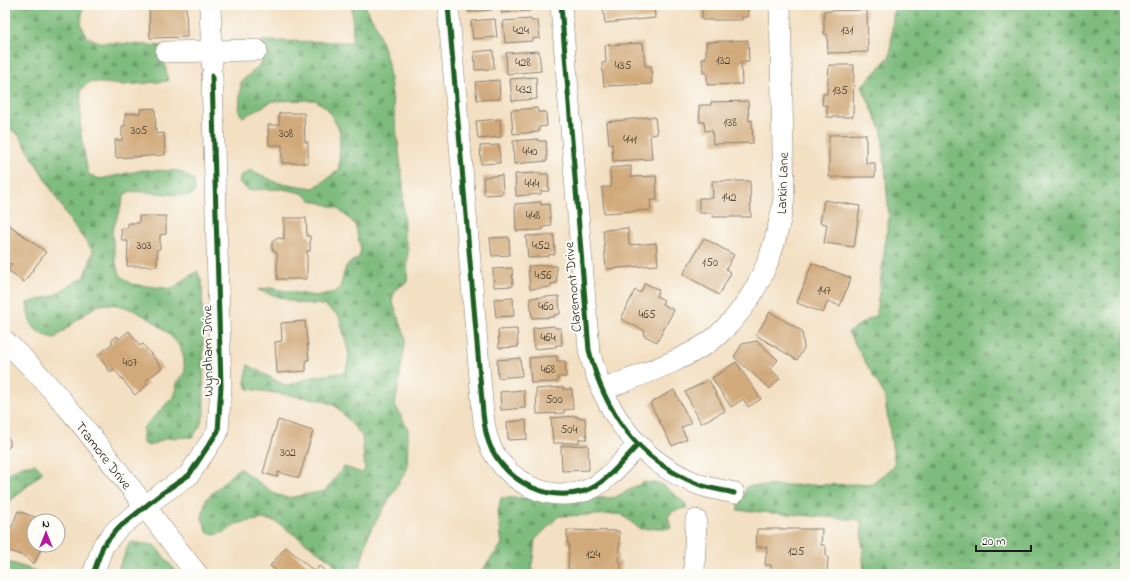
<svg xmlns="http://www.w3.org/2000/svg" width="1130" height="579" font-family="'Indie Flower',sans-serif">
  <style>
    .forest { fill: url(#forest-firs); stroke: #4d6c4c }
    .building { fill: #d1aa7c }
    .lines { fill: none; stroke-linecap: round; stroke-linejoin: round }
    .minor-casing { stroke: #887e70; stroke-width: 22 }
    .minor { stroke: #fff; stroke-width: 21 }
    .cycleway-casing { stroke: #fdfcf7; stroke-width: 8 }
    .cycleway { stroke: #1b5e20; stroke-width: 5 }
    .labels { text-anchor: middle; stroke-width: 4; stroke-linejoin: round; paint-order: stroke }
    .number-label { font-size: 12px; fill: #494034 }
    .street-label { font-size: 14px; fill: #1c1c1c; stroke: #fdfcf7 }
  </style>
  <defs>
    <pattern id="forest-firs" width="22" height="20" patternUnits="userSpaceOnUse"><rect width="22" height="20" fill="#7ebc7d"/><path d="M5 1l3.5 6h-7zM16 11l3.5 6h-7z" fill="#669866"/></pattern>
  </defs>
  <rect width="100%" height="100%" fill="#fdfcf7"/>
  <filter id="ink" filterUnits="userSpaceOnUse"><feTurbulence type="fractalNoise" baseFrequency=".025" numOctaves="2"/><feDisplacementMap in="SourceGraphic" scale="8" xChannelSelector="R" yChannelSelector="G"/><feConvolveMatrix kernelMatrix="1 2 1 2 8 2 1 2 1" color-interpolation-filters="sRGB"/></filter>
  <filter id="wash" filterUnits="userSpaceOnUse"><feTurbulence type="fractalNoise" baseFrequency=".012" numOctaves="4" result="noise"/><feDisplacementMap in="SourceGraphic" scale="16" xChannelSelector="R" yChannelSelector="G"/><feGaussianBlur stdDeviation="0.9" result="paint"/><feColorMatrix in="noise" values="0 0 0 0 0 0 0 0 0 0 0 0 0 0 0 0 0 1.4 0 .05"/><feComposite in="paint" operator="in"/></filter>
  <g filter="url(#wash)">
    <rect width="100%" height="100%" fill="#f3e0c3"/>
    <g class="forest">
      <path d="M 5,5 L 83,5 L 81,24 L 86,36 L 98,42 L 162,46 L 168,81 L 124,85 L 90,82 L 81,89 L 80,129 L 88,174 L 100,179 L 143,170 L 179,171 L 194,180 L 195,192 L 191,196 L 131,191 L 125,194 L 112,232 L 116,265 L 121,276 L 131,284 L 171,289 L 197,271 L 202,282 L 204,414 L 200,426 L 193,437 L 167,438 L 149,446 L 143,443 L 143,428 L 175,395 L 177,382 L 185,372 C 184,366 184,356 182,351 C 171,328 122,296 97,306 C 88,310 64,331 55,338 C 33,334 29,324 27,303 L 52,296 L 85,277 L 93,251 L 71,222 L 18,134 L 5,126 Z"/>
      <polygon points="352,5 367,5 366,9 376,25 388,63 403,184 404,236 408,249 407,282 396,289 392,300 406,339 395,405 408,429 407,469 369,533 358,574 338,574 333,562 275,521 262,519 235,524 226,532 213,535 208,533 202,518 206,499 239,468 275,494 287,498 325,491 344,467 363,473 365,468 362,436 336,406 322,400 248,389 245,383 248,365 286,386 313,377 346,372 349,354 339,316 324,305 298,303 258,290 270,288 315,296 335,292 340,288 346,266 359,257 361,250 355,224 337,208 311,200 302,193 283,189 248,190 239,182 240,176 251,170 278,183 314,188 339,170 340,131 327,108 315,100 273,101 243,117 239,112 241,82 262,63 262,41 353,42"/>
      <polygon points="894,5 1125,5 1125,574 864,574 861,520 737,510 747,486 871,484 895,465 884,394 848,332 876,315 889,216 882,132 862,86 890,56"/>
      <polygon points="35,464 43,472 5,506 5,476 21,466"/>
      <polygon points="644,482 662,484 686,504 686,508 673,511 668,517 671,528 640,529 621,514 559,516 535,540 532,567 535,574 479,574 502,544 498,512 501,498 614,498"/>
      <polygon points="130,542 154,545 178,574 116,574"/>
      <polygon points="5,561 45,574 5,574"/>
    </g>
    <g id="blocks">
      <g class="building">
        <polygon points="186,5 187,37 150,38 149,6"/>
        <polygon points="467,5 491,5 492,10 468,12"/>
        <polygon points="501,5 536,5 536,7 530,7 530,11 502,13"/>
        <polygon points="603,5 654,5 655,18 605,23"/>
        <polygon points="702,5 748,5 748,17 742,17 742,20 702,20"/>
        <polygon points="867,10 868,52 828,53 827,34 824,34 824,11"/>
        <polygon points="495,19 497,37 473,39 471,21"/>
        <polygon points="531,19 531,21 538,21 540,38 532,39 532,41 505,43 503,21"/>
        <polygon points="748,40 749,62 741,62 742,84 707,85 707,73 703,73 702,58 706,58 706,42"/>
        <polygon points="643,43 645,66 651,66 652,84 604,86 602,63 606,63 605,45"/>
        <polygon points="493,50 494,69 475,70 474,52"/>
        <polygon points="539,51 541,71 507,74 506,53"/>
        <polygon points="829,65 854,65 853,117 827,117 827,105 822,105 823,94 827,94"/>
        <polygon points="536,77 537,99 512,101 510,79"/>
        <polygon points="499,80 500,99 477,100 475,82"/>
        <polygon points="748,101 749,121 752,120 753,143 713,144 712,130 705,131 704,122 700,122 699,105 711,105 711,102"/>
        <polygon points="155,108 156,134 164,133 165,155 116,158 115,140 122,140 122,126 125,126 125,114 140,113 140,109"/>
        <polygon points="537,108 538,112 546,112 547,126 539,127 539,132 513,134 511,110"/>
        <polygon points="279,113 304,113 305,142 308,142 308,163 282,163 282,145 269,145 268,125 279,125"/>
        <polygon points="649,117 655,117 657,134 650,135 652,159 613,161 612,144 609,144 607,122"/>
        <polygon points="500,119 501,137 478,139 476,121"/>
        <polygon points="866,134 866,163 875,163 875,177 829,177 829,135"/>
        <polygon points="538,139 538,141 546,141 547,161 514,164 513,141"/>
        <polygon points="499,145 500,163 481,164 480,146"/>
        <polygon points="631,166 631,177 656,176 657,200 650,200 651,210 604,213 602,187 611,187 610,168"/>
        <polygon points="540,173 540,174 548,174 549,191 541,191 541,194 516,196 515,174"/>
        <polygon points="502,175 503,194 484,195 483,177"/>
        <polygon points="712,181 750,181 751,217 713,217 713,213 699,213 699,198 713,198"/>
        <polygon points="824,200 860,206 854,247 824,243 827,224 820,223"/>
        <polygon points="541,202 541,205 549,204 551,226 543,227 543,230 516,231 515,204"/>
        <polygon points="139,216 166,216 166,234 160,235 160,249 157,249 157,266 127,266 128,241 122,241 121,228 128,228 128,223 139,223"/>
        <polygon points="284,218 306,218 307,236 310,236 310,251 307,251 307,279 277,279 277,253 272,249 272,242 278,238 284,239"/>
        <polygon points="5,224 7,226 8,224 46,252 24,282 8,270 12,264 5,263"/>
        <polygon points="628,228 629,245 656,243 658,265 606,269 603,230"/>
        <polygon points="547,235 554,235 555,254 548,255 549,256 528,258 526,236"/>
        <polygon points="509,237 510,255 492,256 490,238"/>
        <polygon points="704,238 734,255 726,269 731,273 719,295 683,274"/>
        <polygon points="812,263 851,278 840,306 828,301 823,313 797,303"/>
        <polygon points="550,265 550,266 556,266 557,283 551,284 551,287 530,289 528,266"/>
        <polygon points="512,268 513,286 494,287 493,269"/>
        <polygon points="645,283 659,290 656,296 664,300 662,304 674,310 657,342 643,335 645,331 621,319 635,290 640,293"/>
        <polygon points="559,296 560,314 554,315 554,317 532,318 530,298"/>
        <polygon points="513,298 514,316 496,317 494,299"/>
        <polygon points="770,312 802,331 804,348 797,360 756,335"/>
        <polygon points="305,321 309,360 306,360 306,371 277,373 275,342 282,341 281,323"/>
        <polygon points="554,326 555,328 561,328 562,345 556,345 556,347 534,349 533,328"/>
        <polygon points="517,329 518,347 499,348 498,330"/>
        <polygon points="129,331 140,346 143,344 162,368 145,381 148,384 135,395 114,369 110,372 98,355 113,343 111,341 117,336 119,339"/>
        <polygon points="757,341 778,360 770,369 780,378 770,389 734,357 742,344"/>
        <polygon points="557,356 557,361 565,361 566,377 558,377 558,382 531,383 529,358"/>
        <polygon points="520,358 522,376 498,378 497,360"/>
        <polygon points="736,362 761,399 748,407 743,399 731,407 712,378"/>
        <polygon points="709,380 725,411 701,423 685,392"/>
        <polygon points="563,387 563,389 572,389 573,409 564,410 564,413 537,414 536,389"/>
        <polygon points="524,390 525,408 501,410 500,392"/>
        <polygon points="674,390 691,423 681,428 687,439 672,446 650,403"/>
        <polygon points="577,416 577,418 585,418 587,439 579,439 579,443 553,443 551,418"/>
        <polygon points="278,420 313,431 299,478 278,472 277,477 263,473"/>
        <polygon points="526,420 527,439 508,440 507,422"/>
        <polygon points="5,435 10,440 10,446 5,451"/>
        <polygon points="588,445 589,470 562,471 561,446"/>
        <polygon points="18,511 46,521 34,521 34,545 43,545 34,564 26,557 5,549 5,535 9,525 12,527"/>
        <polygon points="757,529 822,529 821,545 824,545 826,547 826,555 828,558 827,573 771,574 771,565 765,565 767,547 756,547"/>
        <polygon points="567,530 619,531 620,546 619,546 618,562 621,562 621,574 568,574 569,543 567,543"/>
        <polygon points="286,547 315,572 319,566 329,574 280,574 270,566"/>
      </g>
    </g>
  </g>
  <g filter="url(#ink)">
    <use href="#blocks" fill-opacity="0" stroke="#887e70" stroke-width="1"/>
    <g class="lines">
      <defs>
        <g id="minor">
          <polyline points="210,5 212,64"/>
          <path d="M 448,5 L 483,413 C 484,424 486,437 491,448 C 509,483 547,502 585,491 C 606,484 623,460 638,445"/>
          <path d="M 561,5 L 589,350 C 604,411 638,461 698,484 C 709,489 723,490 734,493"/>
          <polyline points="166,52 257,50"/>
          <path d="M 5,341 C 79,410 134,496 197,574"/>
          <path d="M 602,390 C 635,377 692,358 718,335 C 758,299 776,251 784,198 L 780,5"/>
          <polyline points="93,574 103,546 117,529 161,494 189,475 218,431 221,386 212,76"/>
          <polyline points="694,574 696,520"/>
        </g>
      </defs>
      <use href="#minor" class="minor-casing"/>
      <use href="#minor" class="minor"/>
      <defs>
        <g id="cycleway">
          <path d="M 448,5 L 483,413 C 484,424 486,437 491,448 C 509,483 547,502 585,491 C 606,484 623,460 638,445"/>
          <path d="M 561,5 L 589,350 C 604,411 638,461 698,484 C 709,489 723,490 734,493"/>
          <polyline points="93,574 103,546 117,529 161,494 189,475 218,431 221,386 212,76"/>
        </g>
      </defs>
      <use href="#cycleway" class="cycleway-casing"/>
      <use href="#cycleway" class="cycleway"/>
    </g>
  </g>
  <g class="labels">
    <g class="number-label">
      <text x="521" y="34">424</text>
      <text x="847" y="34">131</text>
      <text x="723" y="64">132</text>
      <text x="523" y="66">428</text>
      <text x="623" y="69">435</text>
      <text x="524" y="93">432</text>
      <text x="840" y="94">135</text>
      <text x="730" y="126">138</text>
      <text x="139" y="134">305</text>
      <text x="286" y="137">308</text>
      <text x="630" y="143">441</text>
      <text x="530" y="155">440</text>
      <text x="532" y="187">444</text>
      <text x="729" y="201">142</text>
      <text x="533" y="219">448</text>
      <text x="144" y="249">303</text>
      <text x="541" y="249">452</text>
      <text x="710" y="266">150</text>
      <text x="543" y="279">456</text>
      <text x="824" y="294">147</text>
      <text x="546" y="310">460</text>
      <text x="647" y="318">465</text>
      <text x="548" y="341">464</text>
      <text x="130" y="366">407</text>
      <text x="548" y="373">468</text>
      <text x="554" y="403">500</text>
      <text x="569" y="433">504</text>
      <text x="288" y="456">302</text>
      <text x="796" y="555">125</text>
      <text x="593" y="558">124</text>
    </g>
    <g class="street-label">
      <text transform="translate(782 183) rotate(-88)" y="5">Larkin Lane</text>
      <text transform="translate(572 287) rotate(-95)" y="5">Claremont Drive</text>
      <text transform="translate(207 351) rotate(-91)" y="5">Wyndham Drive</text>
      <text transform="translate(104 455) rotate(52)" y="5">Tramore Drive</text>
    </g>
  </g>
  <rect width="1130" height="579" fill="none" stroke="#fdfcf7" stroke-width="20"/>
  <g transform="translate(46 533)"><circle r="19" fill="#fdfcf7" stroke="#a3a29f"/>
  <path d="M0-3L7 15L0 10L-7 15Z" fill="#b5179e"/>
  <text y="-6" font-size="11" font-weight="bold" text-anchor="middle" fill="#1c1c1c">N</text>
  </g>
  <path d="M976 545v6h55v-6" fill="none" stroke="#1c1c1c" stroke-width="2"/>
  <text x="982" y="545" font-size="12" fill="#1c1c1c" stroke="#fdfcf7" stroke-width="3" paint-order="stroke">20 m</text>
</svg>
